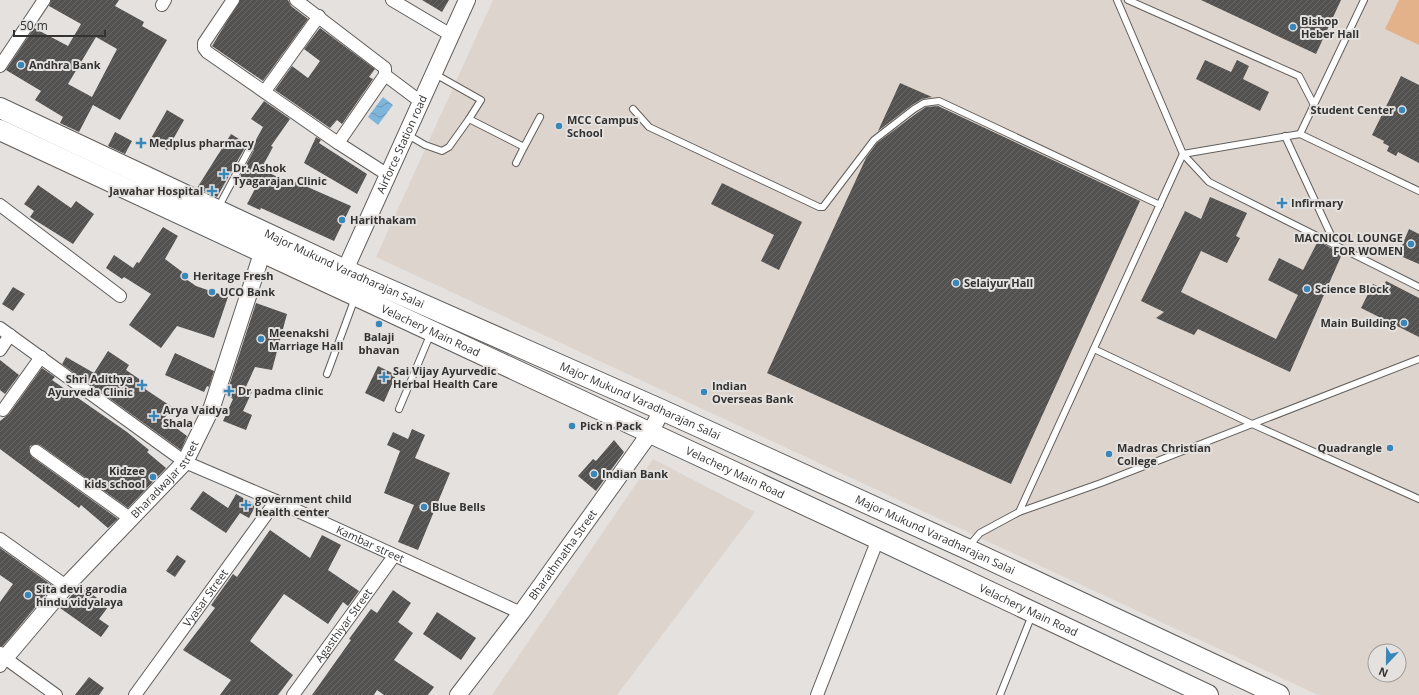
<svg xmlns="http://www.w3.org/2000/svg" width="1419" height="695" font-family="'Open Sans',sans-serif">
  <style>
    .built { fill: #ddd4cd; fill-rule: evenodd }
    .grass { fill: #e3b28b }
    .water { fill: url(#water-waves) }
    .building { fill: url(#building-hatch); fill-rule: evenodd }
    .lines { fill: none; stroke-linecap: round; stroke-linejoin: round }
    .service-casing { stroke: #615e5c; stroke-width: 8 }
    .minor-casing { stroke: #615e5c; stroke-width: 14 }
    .tertiary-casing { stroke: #615e5c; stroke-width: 18 }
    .primary-casing { stroke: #615e5c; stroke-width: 22 }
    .service { stroke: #fff; stroke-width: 6 }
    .minor { stroke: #fff; stroke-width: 12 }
    .tertiary { stroke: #fff; stroke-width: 16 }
    .primary { stroke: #fff; stroke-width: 20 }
    .poi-dot { fill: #3986b8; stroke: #e4e1df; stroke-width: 1.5 }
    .labels { text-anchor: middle; stroke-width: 4; stroke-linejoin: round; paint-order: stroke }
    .poi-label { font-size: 11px; font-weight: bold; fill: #343332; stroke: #e4e1df; text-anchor: start }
    .street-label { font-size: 11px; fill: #343332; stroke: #e4e1df }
  </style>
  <defs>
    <pattern id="water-waves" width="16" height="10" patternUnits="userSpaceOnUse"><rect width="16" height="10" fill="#80b5db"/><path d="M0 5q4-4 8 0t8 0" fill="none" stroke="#6a94b2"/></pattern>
    <pattern id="building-hatch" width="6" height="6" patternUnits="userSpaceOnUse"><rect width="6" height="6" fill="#545250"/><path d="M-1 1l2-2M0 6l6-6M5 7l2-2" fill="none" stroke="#6a6867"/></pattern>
  </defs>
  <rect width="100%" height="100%" fill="#e4e1df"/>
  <g class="built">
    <path d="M 493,0 L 1419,0 L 1419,695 L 1318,695 L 376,257 ZM 1375,651 L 1399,651 L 1399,675 L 1375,675 Z"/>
    <polygon points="653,459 755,512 617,695 492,695"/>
  </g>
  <polygon class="grass" points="1399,0 1419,0 1419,45 1385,29"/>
  <polygon class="water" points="383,97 393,105 378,125 368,117"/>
  <g class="building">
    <path d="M 51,0 L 119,0 L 115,6 L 144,22 L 142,26 L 167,40 L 120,120 L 93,105 L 79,132 L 60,123 L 63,117 L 35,100 L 41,91 L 6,70 L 34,28 L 68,46 L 81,24 L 49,6 ZM 96,37 L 117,49 L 92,97 L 68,84 Z"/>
    <polygon points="240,0 288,0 291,6 308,19 263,81 212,46"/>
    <polygon points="422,0 449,0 442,12"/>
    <polygon points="1201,0 1341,0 1316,54"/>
    <polygon points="320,28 375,69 369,77 373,79 342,124 337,120 330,128 275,90 292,66 308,78 320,61 304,49"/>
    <polygon points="1205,60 1231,72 1237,60 1249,66 1243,79 1269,92 1260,111 1196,79"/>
    <polygon points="1401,76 1419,85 1419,163 1398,152 1396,156 1387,151 1389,146 1383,143 1384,141 1372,135"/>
    <polygon points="900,83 932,97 922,99 912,105 878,131"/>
    <polygon points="264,101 290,119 271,146 273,147 261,169 286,181 287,178 351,206 334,241 261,208 260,210 247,204 255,189 238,180 254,150 253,145 263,127 251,119"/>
    <polygon points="938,106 1140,201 1011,484 767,373 866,158 877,143 917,113 926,107"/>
    <polygon points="167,110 184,120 167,150 150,140"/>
    <polygon points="115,132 132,141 125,154 108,146"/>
    <polygon points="231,134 247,144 217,197 197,188"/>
    <polygon points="316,137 321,140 319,143 367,174 357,194 304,163"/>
    <polygon points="722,183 802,222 779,270 761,261 774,235 711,204"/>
    <polygon points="38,185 71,208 76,201 94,214 73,244 30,217 34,211 24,204"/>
    <polygon points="1210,197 1247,213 1236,236 1240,238 1227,263 1201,251 1181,292 1276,339 1298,295 1268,280 1279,258 1303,270 1318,241 1342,254 1290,372 1198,329 1194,335 1156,318 1164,312 1141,301 1185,211 1201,219"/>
    <polygon points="163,227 178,236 165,259 185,274 183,277 196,286 228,297 214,338 177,326 161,348 129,325 151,294 124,277 122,279 106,268 114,255 133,268 137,262 139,263"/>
    <polygon points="1409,229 1419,234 1419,264 1398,255"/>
    <polygon points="1386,281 1419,298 1419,337 1361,308 1373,284 1382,288"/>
    <polygon points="13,287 25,294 13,311 2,304"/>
    <polygon points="256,303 287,314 272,370 255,367 245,389 252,392 243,411 252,415 246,430 223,421 233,399 226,395"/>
    <polygon points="108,351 129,365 126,370 148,385 145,389 172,407 164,419 187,436 181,450 62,364 66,357 94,373"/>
    <polygon points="175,353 214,371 209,387 207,386 204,392 165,375"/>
    <polygon points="0,360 19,375 5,394 0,390"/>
    <polygon points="378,366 396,375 384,402 365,393"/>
    <polygon points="42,368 55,377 52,380 127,432 149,450 147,452 166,468 128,508 40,445 36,444 30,446 29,451 32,457 118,519 108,528 81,505 79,508 0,449 0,421 9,414"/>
    <polygon points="412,429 425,435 415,458 450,473 418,550 398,542 414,505 384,493 400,451 387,445 393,432 408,439"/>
    <polygon points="614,440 624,452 596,491 578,476 593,459 596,461"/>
    <polygon points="203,491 228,508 236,494 256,505 249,518 240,513 226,533 190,509"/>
    <polygon points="270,530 310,558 322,535 341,545 328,570 359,591 348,606 343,602 328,624 284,594 250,641 293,675 278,695 220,695 231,680 183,650 215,608 211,605 233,574 237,577"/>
    <polygon points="0,548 53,586 3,646 0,646 0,602 13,584 0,575"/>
    <polygon points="177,555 186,561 175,577 166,571"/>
    <polygon points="81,585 108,607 99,619 109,626 101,637 60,608"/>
    <polygon points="393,590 411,603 398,622 413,633 394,660 434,687 428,695 384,695 377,690 374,695 312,695 351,640 349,639 371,609 377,613"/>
    <polygon points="437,612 476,638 461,660 423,634"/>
    <polygon points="89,677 104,688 99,695 75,695"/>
  </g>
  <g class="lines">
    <defs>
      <g id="service">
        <polyline points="1117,0 1183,154 1209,182 1419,287"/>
        <polyline points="1128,0 1299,76 1314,105"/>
        <polyline points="435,74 481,100 469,119 524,147 516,163"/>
        <polyline points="633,109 649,127 819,207 823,207 874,140 914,109 924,103 939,101 1160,205"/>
        <polyline points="1300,134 1364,0"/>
        <polyline points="408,135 425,145 442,151 449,147 469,119"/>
        <polyline points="1285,136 1336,246"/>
        <polyline points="524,147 540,117"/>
        <polyline points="218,208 250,148"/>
        <polyline points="1094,349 1252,424 1419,499"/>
        <polyline points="327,374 355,298"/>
        <polyline points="399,409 431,333"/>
        <polyline points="1019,512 1101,483 1419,359"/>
        <polyline points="969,546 980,533 1019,512 1183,154 1300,134 1419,191"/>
        <polyline points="1000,695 1032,615"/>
      </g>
      <g id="minor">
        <polyline points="233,0 204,43 204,48 207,52 338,143 388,175"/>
        <polyline points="296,0 385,68 385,75 338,143"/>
        <polyline points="392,0 451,35"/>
        <polyline points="162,5 165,0"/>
        <polyline points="0,66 44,0"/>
        <polyline points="385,75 421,102"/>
        <polyline points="265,91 319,16"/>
        <polyline points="0,205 120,296"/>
        <path id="s1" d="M 0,328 L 185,462 L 276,501 L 521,613"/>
        <polyline points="0,350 10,335"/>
        <polyline points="3,410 41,357"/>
        <polyline points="36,451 131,519"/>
        <polyline points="0,539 66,586"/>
        <polyline points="0,666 5,658 56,695"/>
        <path id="s2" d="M 135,695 L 276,501"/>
        <path id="s3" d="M 293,695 L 394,556"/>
        <polyline points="817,695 878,539"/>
      </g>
      <g id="tertiary">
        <path id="s4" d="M 340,281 L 467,0"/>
        <path id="s5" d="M 0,655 L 5,658 L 66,586 L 185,462 L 212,407 L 266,241"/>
        <path id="s6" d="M 458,695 L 521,613 L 650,433 L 662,410"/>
      </g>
      <g id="primary">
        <path id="s7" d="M 0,108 L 345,270 L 662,410 L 967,549 L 1279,695"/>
        <path id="s8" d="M 0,130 L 878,539 L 1208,695"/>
      </g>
    </defs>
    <use href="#service" class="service-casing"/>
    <use href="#minor" class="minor-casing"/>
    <use href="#tertiary" class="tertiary-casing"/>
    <use href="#primary" class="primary-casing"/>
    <use href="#service" class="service"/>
    <use href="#minor" class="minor"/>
    <use href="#tertiary" class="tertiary"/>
    <use href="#primary" class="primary"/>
  </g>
  <g class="poi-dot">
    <circle cx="1293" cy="27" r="4"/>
    <circle cx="21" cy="65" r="4"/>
    <circle cx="1402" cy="110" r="4"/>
    <circle cx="559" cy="126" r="4"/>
    <path d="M139 137h4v4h4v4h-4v4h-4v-4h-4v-4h4z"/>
    <path d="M222 168h4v4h4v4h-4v4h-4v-4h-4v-4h4z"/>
    <path d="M210 185h4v4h4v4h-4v4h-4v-4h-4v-4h4z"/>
    <path d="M1280 197h4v4h4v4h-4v4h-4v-4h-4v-4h4z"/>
    <circle cx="342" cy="220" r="4"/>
    <circle cx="1411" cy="244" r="4"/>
    <circle cx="185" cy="276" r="4"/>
    <circle cx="956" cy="283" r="4"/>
    <circle cx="1307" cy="289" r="4"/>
    <circle cx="212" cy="292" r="4"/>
    <circle cx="1404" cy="323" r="4"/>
    <circle cx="379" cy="324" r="4"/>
    <circle cx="261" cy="339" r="4"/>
    <path d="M382 371h4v4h4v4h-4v4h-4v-4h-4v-4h4z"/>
    <path d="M140 379h4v4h4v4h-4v4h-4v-4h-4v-4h4z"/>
    <path d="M227 385h4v4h4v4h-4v4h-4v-4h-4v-4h4z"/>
    <circle cx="704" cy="392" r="4"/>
    <path d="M152 410h4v4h4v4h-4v4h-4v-4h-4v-4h4z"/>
    <circle cx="572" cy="426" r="4"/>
    <circle cx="1390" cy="448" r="4"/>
    <circle cx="1109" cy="454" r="4"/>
    <circle cx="594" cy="474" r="4"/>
    <circle cx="153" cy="477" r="4"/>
    <path d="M244 499h4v4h4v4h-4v4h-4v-4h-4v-4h4z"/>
    <circle cx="424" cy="507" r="4"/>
    <circle cx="28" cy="595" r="4"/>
  </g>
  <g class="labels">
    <g class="poi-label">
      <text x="1301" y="25">Bishop<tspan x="1301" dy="13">Heber Hall</tspan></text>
      <text x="29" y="69">Andhra Bank</text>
      <text x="1394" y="114" text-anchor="end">Student Center</text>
      <text x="567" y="124">MCC Campus<tspan x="567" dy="13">School</tspan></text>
      <text x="149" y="147">Medplus pharmacy</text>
      <text x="233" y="172">Dr. Ashok<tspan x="233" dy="13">Tyagarajan Clinic</tspan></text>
      <text x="203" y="195" text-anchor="end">Jawahar Hospital</text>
      <text x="1291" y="207">Infirmary</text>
      <text x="350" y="224">Harithakam</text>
      <text x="1403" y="242" text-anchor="end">MACNICOL LOUNGE<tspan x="1403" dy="13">FOR WOMEN</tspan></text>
      <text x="193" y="280">Heritage Fresh</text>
      <text x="964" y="287">Selaiyur Hall</text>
      <text x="1315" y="293">Science Block</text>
      <text x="220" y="296">UCO Bank</text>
      <text x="1396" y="327" text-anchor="end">Main Building</text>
      <text x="269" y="337">Meenakshi<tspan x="269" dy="13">Marriage Hall</tspan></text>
      <text x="379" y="341" text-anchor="middle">Balaji<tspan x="379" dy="13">bhavan</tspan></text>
      <text x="393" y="375">Sai Vijay Ayurvedic<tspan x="393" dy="13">Herbal Health Care</tspan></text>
      <text x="133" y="383" text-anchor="end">Shri Adithya<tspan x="133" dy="13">Ayurveda Clinic</tspan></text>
      <text x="712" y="390">Indian<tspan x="712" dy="13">Overseas Bank</tspan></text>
      <text x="238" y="395">Dr padma clinic</text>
      <text x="163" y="414">Arya Vaidya<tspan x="163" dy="13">Shala</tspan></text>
      <text x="580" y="430">Pick n Pack</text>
      <text x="1117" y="452">Madras Christian<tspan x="1117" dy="13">College</tspan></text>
      <text x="1382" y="452" text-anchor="end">Quadrangle</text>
      <text x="145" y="475" text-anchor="end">Kidzee<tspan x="145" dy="13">kids school</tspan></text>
      <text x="602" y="478">Indian Bank</text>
      <text x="255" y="503">government child<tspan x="255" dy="13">health center</tspan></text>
      <text x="432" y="511">Blue Bells</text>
      <text x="36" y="593">Sita devi garodia<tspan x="36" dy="13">hindu vidyalaya</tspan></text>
    </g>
    <g class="street-label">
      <text dy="4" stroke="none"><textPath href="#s4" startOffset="150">Airforce Station road</textPath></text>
      <text dy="4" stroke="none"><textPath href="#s7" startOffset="380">Major Mukund Varadharajan Salai</textPath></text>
      <text dy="4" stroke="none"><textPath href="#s8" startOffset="475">Velachery Main Road</textPath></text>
      <text dy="4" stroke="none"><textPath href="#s7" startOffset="704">Major Mukund Varadharajan Salai</textPath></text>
      <text dy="4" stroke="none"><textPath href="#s8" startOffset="811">Velachery Main Road</textPath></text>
      <text dy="4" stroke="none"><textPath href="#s5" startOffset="246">Bharadwajar street</textPath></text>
      <text dy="4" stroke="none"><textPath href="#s7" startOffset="1028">Major Mukund Varadharajan Salai</textPath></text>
      <text dy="4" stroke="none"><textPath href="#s1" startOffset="431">Kambar street</textPath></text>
      <text dy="4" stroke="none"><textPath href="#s6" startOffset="175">Bharathmatha Street</textPath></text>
      <text dy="4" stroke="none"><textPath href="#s2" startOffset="120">Vyasar Street</textPath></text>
      <text dy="4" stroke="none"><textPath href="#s8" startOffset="1135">Velachery Main Road</textPath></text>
      <text dy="4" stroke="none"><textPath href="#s3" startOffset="86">Agasthiyar Street</textPath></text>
    </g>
  </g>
  <g transform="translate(1387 663) rotate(202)"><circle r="19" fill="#e4e1df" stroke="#9e9b9a"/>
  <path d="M0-3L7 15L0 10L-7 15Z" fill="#3986b8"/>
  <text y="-6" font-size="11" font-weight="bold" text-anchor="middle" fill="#343332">N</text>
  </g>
  <path d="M14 30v6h91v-6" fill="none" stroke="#343332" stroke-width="2"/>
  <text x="20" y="30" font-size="12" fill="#343332" stroke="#e4e1df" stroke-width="3" paint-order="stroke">50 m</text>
</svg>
